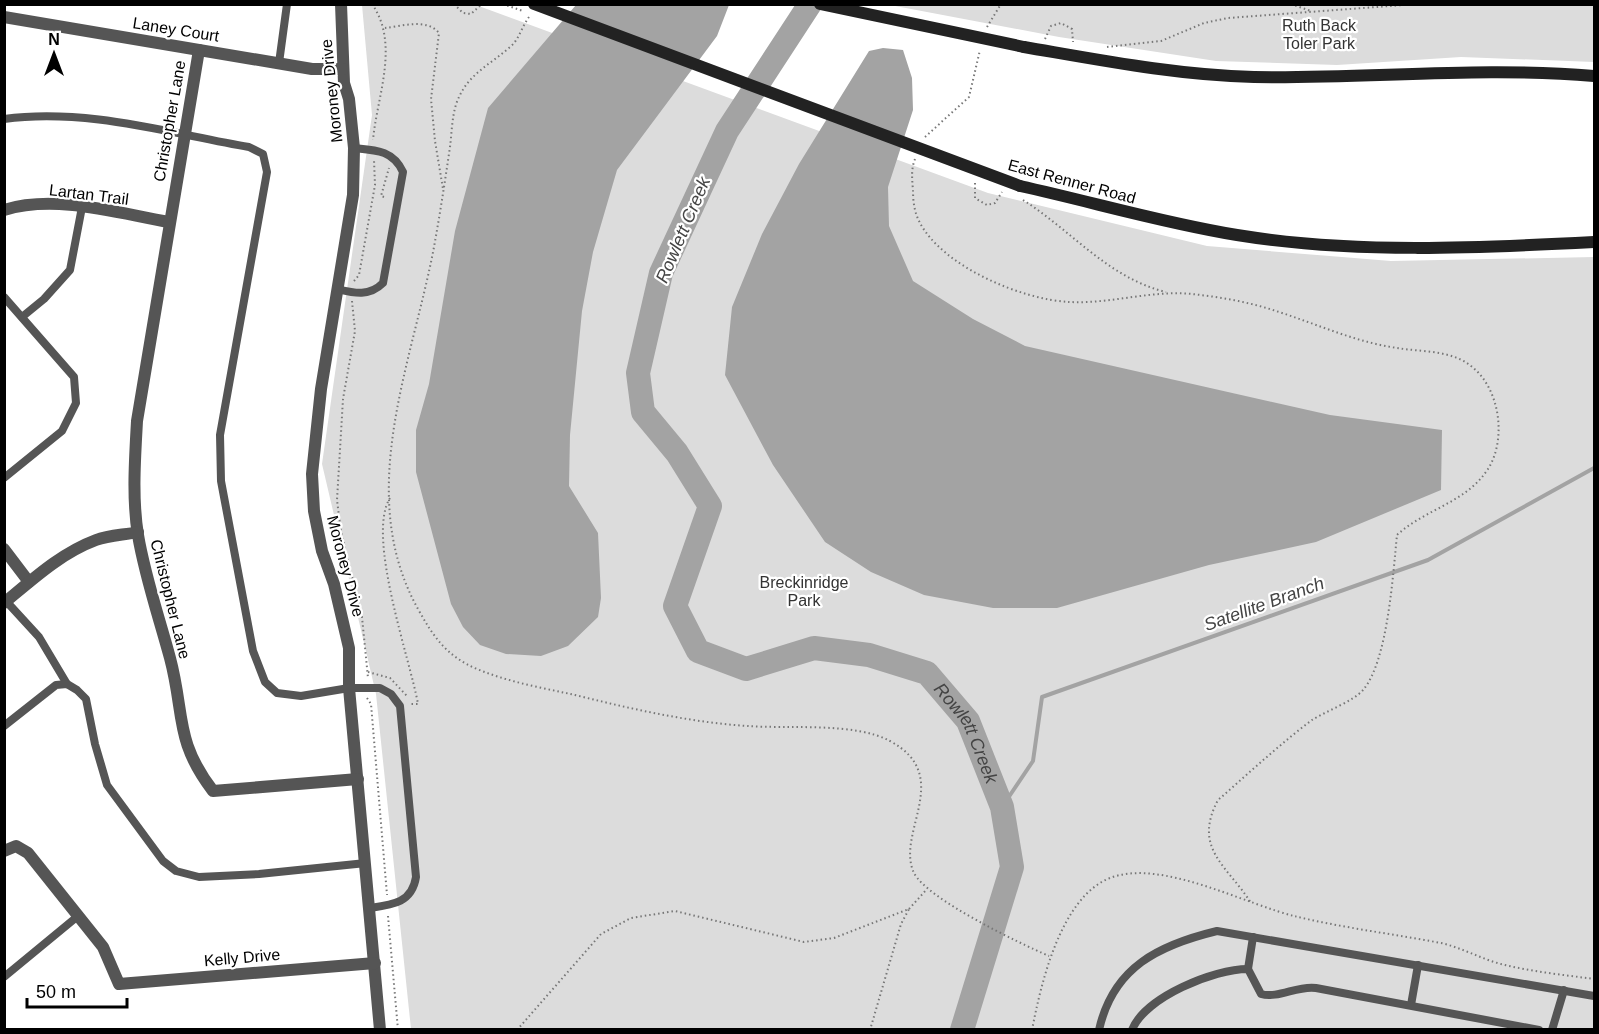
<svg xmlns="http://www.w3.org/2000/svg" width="1599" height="1034" font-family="Arial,sans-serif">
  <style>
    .green { fill: #dcdcdc }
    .water { fill: #a3a3a3 }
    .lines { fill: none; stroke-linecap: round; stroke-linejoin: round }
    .stream { stroke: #a3a3a3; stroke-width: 4 }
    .river { stroke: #a3a3a3; stroke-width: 24 }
    .path { stroke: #777; stroke-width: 2; stroke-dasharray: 1.5 3; stroke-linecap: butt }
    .lane { stroke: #555; stroke-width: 8 }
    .street { stroke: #555; stroke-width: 12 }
    .secondary { stroke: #222; stroke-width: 12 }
    .path-bridge { stroke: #777; stroke-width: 2; stroke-dasharray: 1.5 3; stroke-linecap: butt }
    .secondary-bridge { stroke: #222; stroke-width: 12 }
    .labels { text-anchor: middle; stroke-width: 4.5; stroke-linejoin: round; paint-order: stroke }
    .park-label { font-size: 16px; fill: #333; stroke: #fff }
    .street-label { font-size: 16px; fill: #000; stroke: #fff }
    .water-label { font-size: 18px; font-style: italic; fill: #444; stroke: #fff }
  </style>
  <rect width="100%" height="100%" fill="#fff"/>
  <g class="green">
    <polygon points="362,5 476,5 988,193 1207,246 1391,261 1594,257 1594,1029 411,1029 376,694 322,464 372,115"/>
    <polygon points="890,5 1594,5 1594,62 1461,57 1337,65 1216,61 1059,37"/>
  </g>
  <g class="water">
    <polygon points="576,5 729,5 717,36 617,170 593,252 582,311 570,435 569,486 598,533 601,598 598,617 568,646 541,656 506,654 480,645 463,627 451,604 416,472 416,430 429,384 455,231 488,108"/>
    <polygon points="883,48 903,50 912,78 913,110 888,187 889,226 913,281 973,319 1025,346 1330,415 1442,430 1441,490 1316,542 1209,565 1057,608 993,608 924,595 871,572 825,542 773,465 725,375 732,307 762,234 799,164 869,51"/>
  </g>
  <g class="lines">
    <polyline class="stream" points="1002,807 1033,761 1042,697 1428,560 1594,468"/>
    <path class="river" id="s1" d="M 810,4 L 727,131 L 661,273 L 638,373 L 643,412 L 677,453 L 710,506 L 675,606 L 698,651 L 746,669 L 814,648 L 869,655 L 927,673 L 968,721 L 1002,807 L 1012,867 L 962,1030"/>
    <g class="path">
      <path d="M 372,4 C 400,44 377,96 373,140"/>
      <polyline points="454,4 463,13 471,14 482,4"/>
      <polyline points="1291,4 1311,11"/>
      <path d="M 529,17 C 522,26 519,40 510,47 C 491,64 470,73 459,97 C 452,111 452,131 450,147 C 445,181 440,214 434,247 C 412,364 354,494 418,609 C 433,636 446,656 477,669 C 508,682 543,688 575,695 C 632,709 688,722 747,726 C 788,729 855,722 890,741 C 955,776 895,833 914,873 C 927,899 1019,943 1049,956"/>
      <polyline points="987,27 1001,4"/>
      <path d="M 385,28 C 402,26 427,18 439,33 L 431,99 L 435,141 L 443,189"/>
      <polyline points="1045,39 1051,26 1061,23 1072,29 1073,42"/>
      <polyline points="1107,47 1161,41 1204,23 1228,18 1417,4"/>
      <polyline points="925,137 969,97 980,50"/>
      <path d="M 915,159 C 911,169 912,179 913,190 C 913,200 914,211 919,221 C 941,266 1022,300 1070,302 C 1111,304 1151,290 1192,294 C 1220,297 1249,302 1276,311 C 1317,324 1355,342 1397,348 C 1422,352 1451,350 1471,366 C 1500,388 1507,439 1488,469 C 1466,503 1425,509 1397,535 C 1393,573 1388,661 1363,690 C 1354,701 1326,711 1312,720 C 1280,744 1249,773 1218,800 C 1192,849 1228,866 1251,903"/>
      <polyline points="975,183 975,198 987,205 995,203 1002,192"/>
      <polyline points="384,197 381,196 389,168"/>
      <path d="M 1023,200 C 1071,230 1108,278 1166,292"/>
      <polyline points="354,281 359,275 375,185 374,160"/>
      <polyline points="352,301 355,331 343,399 337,500 341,532 362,617 368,678"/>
      <path d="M 390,498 C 366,536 410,659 418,704 L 410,704"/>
      <polyline points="368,672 390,678 407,696"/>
      <polyline points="367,698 371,704 387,895"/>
      <polyline points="909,909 927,889"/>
      <polyline points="388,916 398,1030"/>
      <polyline points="517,1030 601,934 631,918 675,911 804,942 834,938 909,909 901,924 870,1030"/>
      <path d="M 1032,1030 C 1041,983 1061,897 1110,878 C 1161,858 1246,905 1298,917 C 1345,928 1393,934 1441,943 C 1463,948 1483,960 1505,965 C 1534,972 1565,975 1594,979"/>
    </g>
    <g class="lane">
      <polyline points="279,63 287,4"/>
      <path d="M 4,119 C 87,108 168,133 249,147 L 263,154 L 267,172 L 220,435 L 221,481 L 253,651 L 265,682 L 277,693 L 301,696 L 349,688 L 380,688 L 391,694 L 400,706 L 416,877 C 412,903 392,905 370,908"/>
      <path d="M 337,289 C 354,293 369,297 383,283 L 403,172 C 393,150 375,150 354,148"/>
      <polyline points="4,297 74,377 76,403 62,431 4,478"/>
      <polyline points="22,317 44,299 70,270 82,207"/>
      <polyline points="6,601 39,637 67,684"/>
      <polyline points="4,726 56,685 67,684 77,690 86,699 95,744 107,785 163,861 176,871 199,877 259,874 366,863"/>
      <polyline points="1248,969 1253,937"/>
      <polyline points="4,977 78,916"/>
      <polyline points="1411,1005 1418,965"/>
      <path d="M 1099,1030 C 1113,967 1159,945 1217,931 L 1594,996"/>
      <path d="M 1132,1030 C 1145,997 1214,969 1248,969 L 1261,994 C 1278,999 1298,985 1316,988 L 1539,1030"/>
      <polyline points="1552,1030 1564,990"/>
    </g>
    <g class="street">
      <polyline points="341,4 344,83 349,99 354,148 353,195 321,389 312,474 314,511 322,551 334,584 349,648 349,688 380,1030"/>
      <polyline points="4,17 312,69 343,69"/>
      <path d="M 199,50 L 137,421 C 135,458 132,498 138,535 C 145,577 159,617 170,658 C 185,714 174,740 213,791 L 358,779"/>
      <path d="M 4,210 C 56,194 117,213 169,222"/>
      <polyline points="4,549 29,582"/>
      <path d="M 4,603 C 33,579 61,553 96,540 C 109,535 124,535 138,532"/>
      <polyline points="4,851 16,846 28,853 103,947 119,984 375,963"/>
    </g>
    <g class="secondary">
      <path d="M 1024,47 C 1100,60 1176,75 1254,77 C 1367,79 1481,66 1594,76"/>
      <path d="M 1020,186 C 1093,202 1163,223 1237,235 C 1354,254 1476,248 1594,242"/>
    </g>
    <polyline class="path-bridge" points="503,4 523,11"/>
    <g class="secondary-bridge">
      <polyline points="534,4 1020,186"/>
      <polyline points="820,4 1024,47"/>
    </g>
  </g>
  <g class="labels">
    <g class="park-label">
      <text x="1319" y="31">Ruth Back<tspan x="1319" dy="18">Toler Park</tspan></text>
      <text x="804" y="588">Breckinridge<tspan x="804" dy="18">Park</tspan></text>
    </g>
    <g class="street-label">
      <text transform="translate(176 29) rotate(9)" y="6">Laney Court</text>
      <text transform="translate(331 91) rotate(-96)" y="6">Moroney Drive</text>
      <text transform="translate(169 121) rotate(-80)" y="6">Christopher Lane</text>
      <text transform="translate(1072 181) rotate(15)" y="6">East Renner Road</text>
      <text transform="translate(89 194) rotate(7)" y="6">Lartan Trail</text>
      <text transform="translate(346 566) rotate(75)" y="6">Moroney Drive</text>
      <text transform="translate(171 599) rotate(76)" y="6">Christopher Lane</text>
      <text transform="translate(242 957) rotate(-5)" y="6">Kelly Drive</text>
    </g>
    <g class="water-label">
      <text transform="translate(683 230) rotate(-67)" y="6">Rowlett Creek</text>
      <text transform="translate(1264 604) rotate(-20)" y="6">Satellite Branch</text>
      <text dy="6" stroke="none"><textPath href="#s1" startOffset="1034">Rowlett Creek</textPath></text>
    </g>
  </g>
  <rect width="1599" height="1034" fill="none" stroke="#000000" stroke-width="12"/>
  <g transform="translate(54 54)" stroke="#ffffff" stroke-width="4.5" paint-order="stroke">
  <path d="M0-4.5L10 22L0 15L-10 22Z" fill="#000000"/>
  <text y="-9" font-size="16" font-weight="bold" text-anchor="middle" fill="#000000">N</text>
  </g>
  <path d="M27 998v9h100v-9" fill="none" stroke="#000000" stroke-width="3"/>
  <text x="36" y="998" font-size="18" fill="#000000" stroke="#ffffff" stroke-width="4.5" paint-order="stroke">50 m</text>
</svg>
